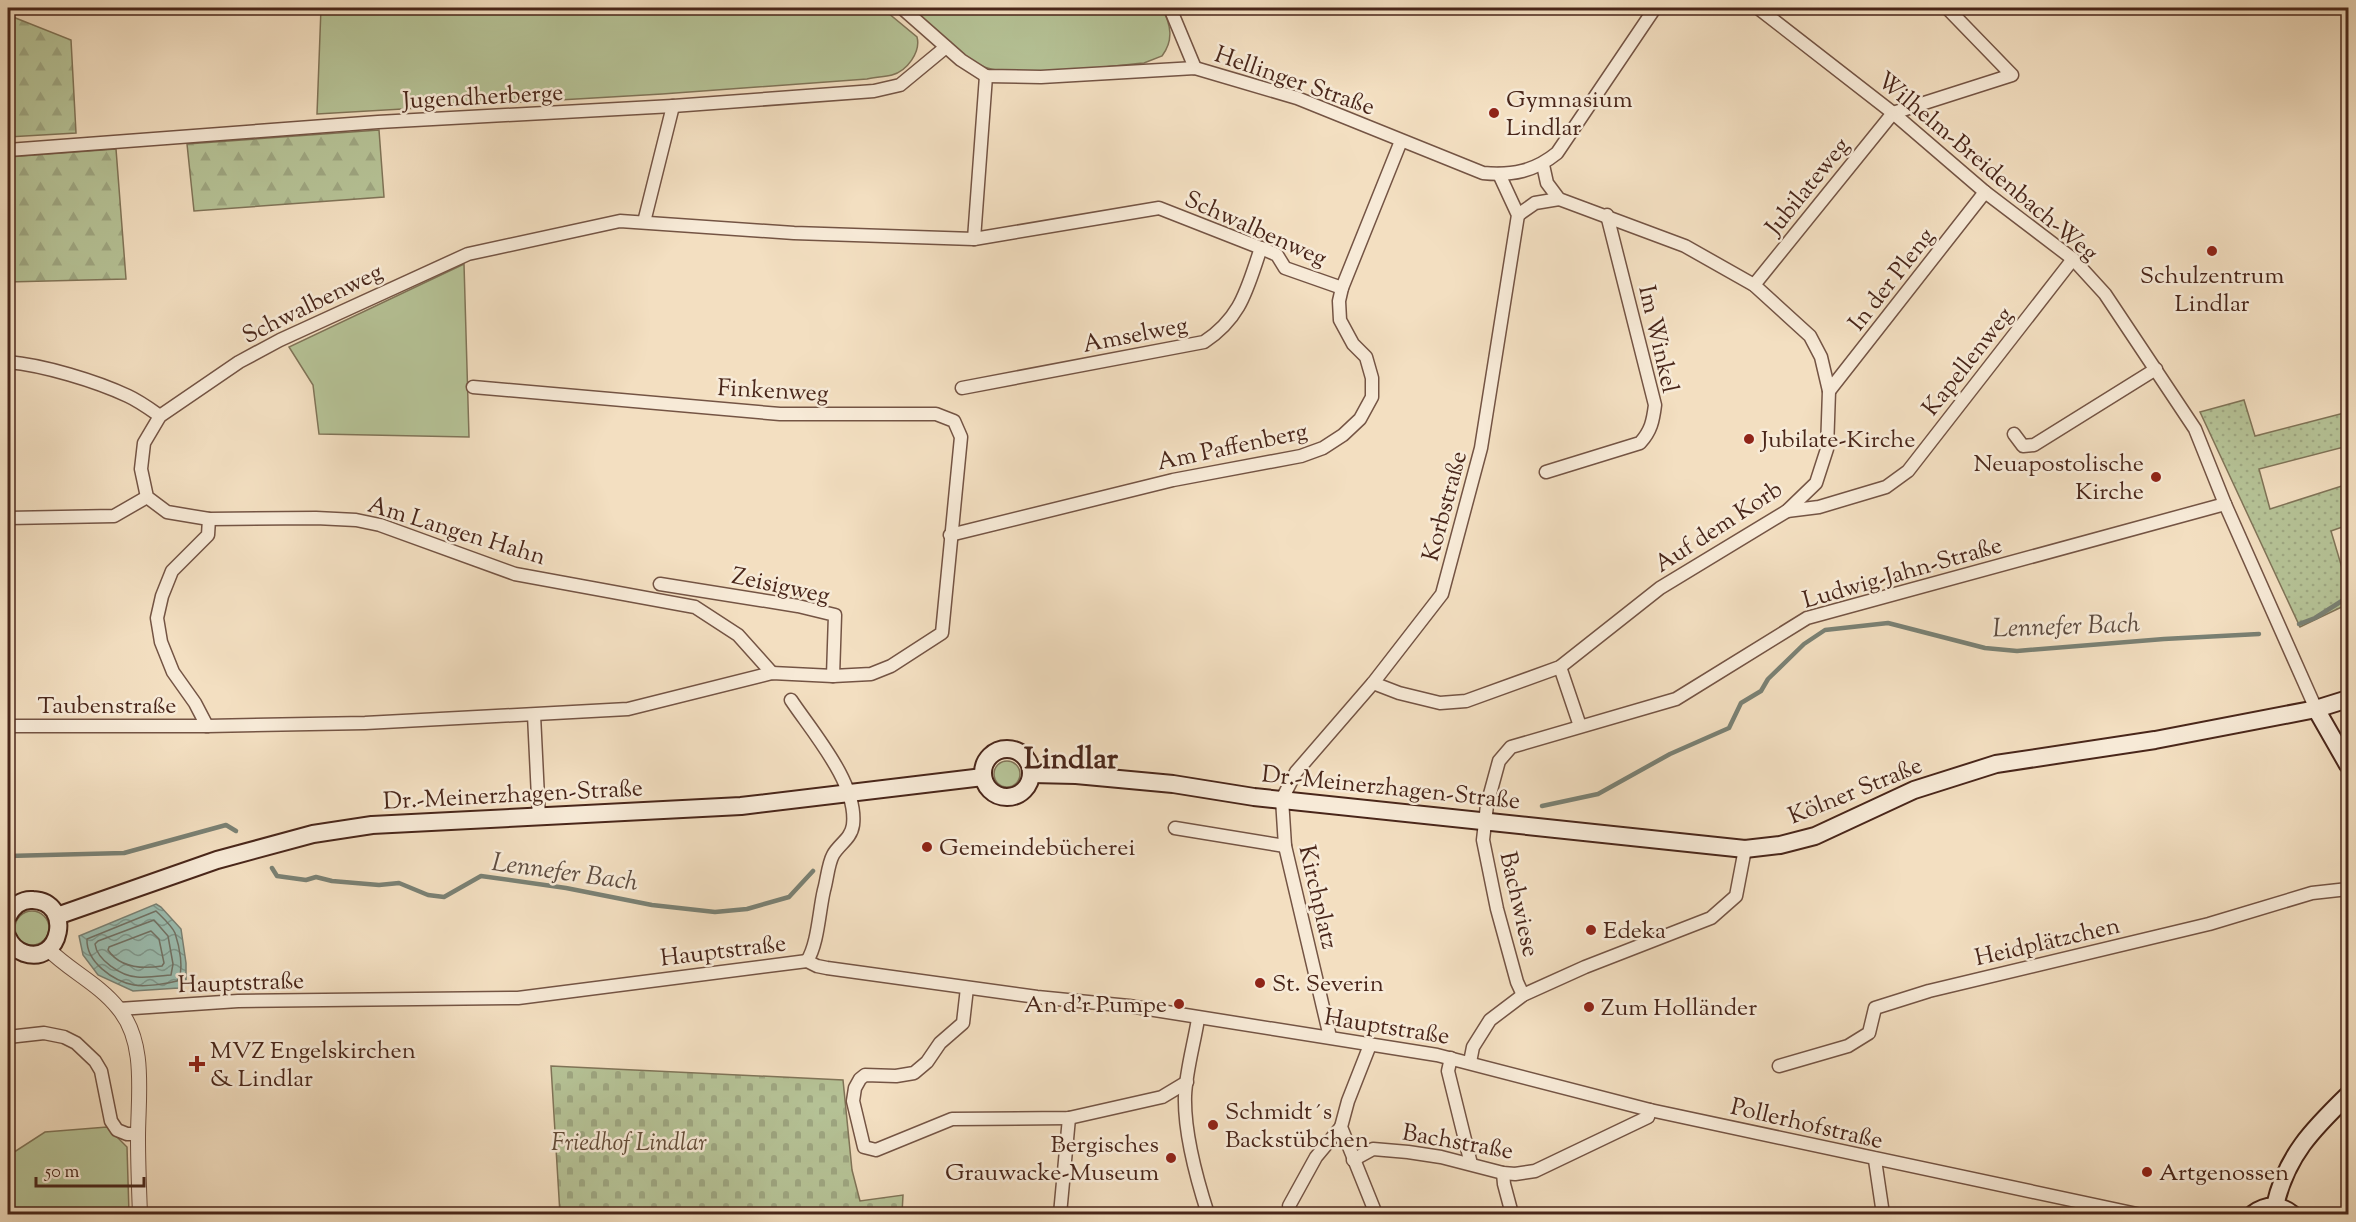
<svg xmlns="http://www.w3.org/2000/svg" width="2356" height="1222" font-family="'Sorts Mill Goudy',serif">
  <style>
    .grass { fill: #b6c397; stroke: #807458; stroke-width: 1.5 }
    .forest { fill: url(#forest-firs); stroke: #807458; stroke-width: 1.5 }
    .cemetery { fill: url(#cemetery-stones); stroke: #807458; stroke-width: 1.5 }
    .park { fill: url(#park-dots); stroke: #807458; stroke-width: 1.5 }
    .water { fill: url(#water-waves); stroke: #7a8174; stroke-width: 1.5 }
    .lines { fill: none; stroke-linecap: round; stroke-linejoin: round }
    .shore { stroke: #727265; stroke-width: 1.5 }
    .stream { stroke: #7a8174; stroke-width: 4.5 }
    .minor-casing { stroke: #745444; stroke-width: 15 }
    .tertiary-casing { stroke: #745444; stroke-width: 16 }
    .secondary-casing { stroke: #49261a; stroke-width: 20 }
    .minor { stroke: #f7ead7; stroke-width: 12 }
    .tertiary { stroke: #f7ead7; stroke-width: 14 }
    .secondary { stroke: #f7ead7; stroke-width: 16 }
    .poi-dot { fill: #8f2418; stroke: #f7ead7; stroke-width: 2 }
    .labels { text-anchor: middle; stroke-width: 5; stroke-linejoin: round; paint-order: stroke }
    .street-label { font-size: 24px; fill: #49261a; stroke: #f7ead7 }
    .poi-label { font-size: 24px; fill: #49261a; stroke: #f7ead7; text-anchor: start }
    .park-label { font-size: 24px; font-style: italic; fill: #644d39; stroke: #f7ead7 }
    .water-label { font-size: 26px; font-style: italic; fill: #5e4c40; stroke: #f7ead7 }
    .district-label { font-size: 30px; font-weight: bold; fill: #49261a; stroke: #f7ead7 }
  </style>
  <defs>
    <pattern id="forest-firs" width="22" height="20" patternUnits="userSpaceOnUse" patternTransform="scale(1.5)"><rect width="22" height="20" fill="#b6c397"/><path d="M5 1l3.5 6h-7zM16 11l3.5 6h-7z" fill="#9ea782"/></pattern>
    <pattern id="cemetery-stones" width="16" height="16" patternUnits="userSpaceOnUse" patternTransform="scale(1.5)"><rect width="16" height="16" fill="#b6c397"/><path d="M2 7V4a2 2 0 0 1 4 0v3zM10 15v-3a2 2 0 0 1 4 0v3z" fill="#9ea782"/></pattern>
    <pattern id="park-dots" width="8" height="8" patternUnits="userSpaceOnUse" patternTransform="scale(1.5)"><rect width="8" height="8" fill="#b6c397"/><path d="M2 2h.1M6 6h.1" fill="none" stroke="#9ea782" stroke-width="1.8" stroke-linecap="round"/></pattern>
    <pattern id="water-waves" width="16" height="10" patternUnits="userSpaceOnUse" patternTransform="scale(1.5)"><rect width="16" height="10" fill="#9bbdb0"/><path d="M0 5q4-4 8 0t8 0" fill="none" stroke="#80998e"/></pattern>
  </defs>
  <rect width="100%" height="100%" fill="#f3dfc1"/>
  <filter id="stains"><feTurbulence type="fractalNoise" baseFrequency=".00333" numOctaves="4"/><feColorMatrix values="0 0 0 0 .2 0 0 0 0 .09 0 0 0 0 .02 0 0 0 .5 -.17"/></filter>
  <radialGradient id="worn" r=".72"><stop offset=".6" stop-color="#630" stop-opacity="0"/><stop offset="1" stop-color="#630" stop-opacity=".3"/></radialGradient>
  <g class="grass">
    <path d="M 321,8 L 882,8 L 917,37 C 921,52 907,71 892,75 C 884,77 875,77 867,79 L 662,94 L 317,114 Z"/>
    <path d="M 911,8 L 1162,8 C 1171,25 1174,40 1162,56 L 1144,63 C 1109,66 1010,80 982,66 C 956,53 933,27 911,8 Z"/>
    <polygon points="464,264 469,437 319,434 313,385 289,347"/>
    <circle cx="1007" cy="774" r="13"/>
    <circle cx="32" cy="928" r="17"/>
    <polygon points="107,1127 127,1147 129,1214 8,1214 8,1156 45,1132"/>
  </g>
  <g class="forest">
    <polygon points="8,15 71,40 76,133 8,137"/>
    <polygon points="379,130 384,197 194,211 187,144"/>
    <polygon points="116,149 126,279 8,282 8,157"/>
  </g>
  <polygon class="cemetery" points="551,1066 843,1080 852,1170 860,1201 903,1195 902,1214 560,1214"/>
  <polygon class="park" points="2244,400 2255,436 2348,412 2348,446 2259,469 2270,509 2348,484 2348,525 2331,531 2348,588 2348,604 2300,627 2200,412"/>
  <polygon class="water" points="156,904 161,907 181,929 186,963 186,980 179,988 133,991 98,975 83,955 79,936"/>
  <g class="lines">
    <g class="shore">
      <path d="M 156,911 C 162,917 172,926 175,933 C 179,945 185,971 177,981 C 166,984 145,987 134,985 C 113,981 86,962 87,939 Z"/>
      <path d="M 154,920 L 168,936 L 173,964 L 171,975 C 160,976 148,978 137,977 C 121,976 97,960 95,944 L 98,941 Z"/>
      <path d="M 151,931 L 159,939 L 164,963 L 162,966 C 143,969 120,968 108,950 L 109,947 Z"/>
    </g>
    <g class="stream">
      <polyline points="2299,624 2315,618 2348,597"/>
      <polyline points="1542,806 1598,794 1670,754 1729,728 1741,703 1761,691 1768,679 1804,644 1825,630 1888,623 1985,648 2017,651 2164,639 2259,634"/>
      <polyline points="8,856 124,853 226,825 236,831"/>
      <polyline points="272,868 277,876 306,880 316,877 332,881 379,885 399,883 428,895 444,897 481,876 566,888 652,905 715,912 747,909 789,897 813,871"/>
    </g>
    <defs>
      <g id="minor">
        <path d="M 902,8 L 961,60 L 986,76 L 1041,77 L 1195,68 L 1297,98 L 1483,173 C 1512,176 1535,171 1557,153 L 1655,8"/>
        <polyline points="1170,8 1195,68"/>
        <polyline points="1758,8 1893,113 1985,192 2073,259 2105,294 2195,429 2225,504 2316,709"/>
        <polyline points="986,76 974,239 1159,208 1261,248 1277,255 1285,268 1342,288"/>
        <polyline points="8,150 378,122 673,106 874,91 900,85 946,47"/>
        <polyline points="1518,215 1535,203 1559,199"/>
        <polyline points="644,222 673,106"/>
        <polyline points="1754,285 1893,113 2012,75 1947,8"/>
        <path d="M 8,362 C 43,365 96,381 128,396 C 139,401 150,409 160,416"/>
        <path d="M 962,388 L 1204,342 C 1242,317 1247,288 1261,248"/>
        <polyline points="1829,391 1985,192"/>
        <polyline points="2014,434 2023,446 2034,445 2156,369"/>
        <path d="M 1546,472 L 1640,443 C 1651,431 1653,421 1655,405 L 1607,215"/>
        <polyline points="1787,511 1819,507 1886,487 1908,471 2073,259"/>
        <polyline points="8,518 114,516 147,497"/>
        <polyline points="950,535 1173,480 1301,456 1323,448 1343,435 1360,419 1372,397 1372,378 1366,357 1353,344 1340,320 1339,301 1342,288 1401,141"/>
        <polyline points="660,584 798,606 835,615 833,676"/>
        <polyline points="1560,667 1580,726"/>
        <polyline points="772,673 738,635 695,607 515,574 380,525 356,520 316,518 209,519 167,512 147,497 141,469 144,443 160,416 239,362 280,340 468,254 620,221 794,233 974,239"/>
        <polyline points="1373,683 1399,693 1440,703 1466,701 1560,667 1660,588 1787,511 1816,483 1827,449 1829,391 1821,357 1810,336 1754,285 1685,246 1559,199 1547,183 1543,165"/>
        <path d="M 791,700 C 813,733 858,784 853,825 C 851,839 839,844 833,855 C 828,864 827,880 824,890 C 819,911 818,944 807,961"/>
        <polyline points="534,715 539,818"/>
        <polyline points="8,726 207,726 365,723 628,709 772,673 833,676 871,674 891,666 942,633 961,437 954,421 936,414 780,414 473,387"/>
        <polyline points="207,726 195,703 173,672 161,642 157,618 162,596 172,571 208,535 209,519"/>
        <polyline points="1175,828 1285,846"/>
        <polyline points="967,988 963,1023 940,1043 927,1062 914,1073 896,1076 865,1075 860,1079 855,1088 853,1101 864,1147 876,1150 952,1119 1069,1118 1162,1097 1187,1082"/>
        <polyline points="1523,995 1517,982 1497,909 1483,840 1487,805 1499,761 1511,747 1676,699 1807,618 2225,504"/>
        <polyline points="119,1009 238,1001 518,998 807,961 817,966 827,968 1037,997 1129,1006 1437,1055 1650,1110 2137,1214"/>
        <path d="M 1198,1019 C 1194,1044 1186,1071 1185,1096 C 1184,1133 1197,1180 1208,1214"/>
        <polyline points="8,1037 44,1033 64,1037 76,1043 95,1061 101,1071 111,1121 117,1130 127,1134 138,1134"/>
        <polyline points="1330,1037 1285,846 1282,799 1296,772 1373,683 1442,594 1481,448 1518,215 1499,174"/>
        <polyline points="1370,1045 1348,1101 1341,1127 1376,1214"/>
        <polyline points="1451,1058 1448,1071 1471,1164"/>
        <polyline points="1470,1062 1473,1047 1490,1020 1523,995 1585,967 1711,918 1736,896 1745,849"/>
        <polyline points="1779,1066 1848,1046 1869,1033 1875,1008 1929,991 2209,924 2312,893 2348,889"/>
        <polyline points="1353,1160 1373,1149 1408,1152 1441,1157 1503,1173 1515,1174 1535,1171 1648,1117 1650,1110"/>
        <polyline points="1875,1160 1883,1214"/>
        <polyline points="1503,1173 1504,1184 1512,1214"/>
        <polyline points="1289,1206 1316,1157 1341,1127"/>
        <polyline points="1060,1214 1069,1118"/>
      </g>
      <path id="tertiary" d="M 48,949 C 70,971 99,984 118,1008 C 147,1042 138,1096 138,1137 C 138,1163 139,1189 140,1214"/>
      <g id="secondary">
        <polyline points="2316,709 2348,765"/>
        <circle cx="1007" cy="773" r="24"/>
        <polyline points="1032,774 1076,775 1173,784 1254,797 1745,849 1780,845 1815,836 1914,790 1996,764 2155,740 2316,709 2348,699"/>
        <path d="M 8,916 C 13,906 22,899 33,900 C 74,902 61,966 24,953 C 16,950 11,945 8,938"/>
        <polyline points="57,916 217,860 313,834 372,825 741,806 983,777"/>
        <path d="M 2275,1206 C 2286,1156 2313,1129 2348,1095"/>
        <path d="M 2253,1214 C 2266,1204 2280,1204 2292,1214"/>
      </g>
    </defs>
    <use href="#minor" class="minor-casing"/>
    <use href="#tertiary" class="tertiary-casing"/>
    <use href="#secondary" class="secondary-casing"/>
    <use href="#minor" class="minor"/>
    <use href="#tertiary" class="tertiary"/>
    <use href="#secondary" class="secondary"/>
  </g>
  <g class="poi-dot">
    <circle cx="1494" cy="113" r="6"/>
    <circle cx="2212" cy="251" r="6"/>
    <circle cx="1749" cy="439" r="6"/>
    <circle cx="2156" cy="477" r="6"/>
    <circle cx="927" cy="847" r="6"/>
    <circle cx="1591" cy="930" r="6"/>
    <circle cx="1260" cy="983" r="6"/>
    <circle cx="1179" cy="1004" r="6"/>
    <circle cx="1589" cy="1007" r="6"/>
    <path d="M194 1055h6v6h6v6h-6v6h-6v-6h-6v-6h6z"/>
    <circle cx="1213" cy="1125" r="6"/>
    <circle cx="1171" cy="1158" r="6"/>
    <circle cx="2147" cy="1172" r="6"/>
  </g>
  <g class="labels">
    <g class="street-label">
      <text transform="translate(1295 80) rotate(19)" y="8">Hellinger Straße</text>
      <text transform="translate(483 96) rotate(-3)" y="8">Jugendherberge</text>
      <text transform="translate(1988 166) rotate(40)" y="8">Wilhelm-Breidenbach-Weg</text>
      <text transform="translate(1807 186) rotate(-51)" y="8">Jubilateweg</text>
      <text transform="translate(1256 228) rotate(24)" y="8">Schwalbenweg</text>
      <text transform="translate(1891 279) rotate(-52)" y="8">In der Pleng</text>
      <text transform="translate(312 303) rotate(-26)" y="8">Schwalbenweg</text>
      <text transform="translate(1135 334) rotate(-11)" y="8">Amselweg</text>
      <text transform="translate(1659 339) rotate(77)" y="8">Im Winkel</text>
      <text transform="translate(1967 361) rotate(-52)" y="8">Kapellenweg</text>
      <text transform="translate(773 390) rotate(3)" y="8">Finkenweg</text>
      <text transform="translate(1232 446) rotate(-12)" y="8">Am Paffenberg</text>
      <text transform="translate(1444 506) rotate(-75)" y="8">Korbstraße</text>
      <text transform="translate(1718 526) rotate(-33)" y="8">Auf dem Korb</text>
      <text transform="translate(457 530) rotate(17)" y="8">Am Langen Hahn</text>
      <text transform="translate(1902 572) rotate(-16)" y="8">Ludwig-Jahn-Straße</text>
      <text transform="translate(781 585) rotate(12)" y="8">Zeisigweg</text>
      <text x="107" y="713">Taubenstraße</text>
      <text transform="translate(1391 787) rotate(6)" y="8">Dr.-Meinerzhagen-Straße</text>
      <text transform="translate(1855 790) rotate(-22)" y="8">Kölner Straße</text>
      <text transform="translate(513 794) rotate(-3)" y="8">Dr.-Meinerzhagen-Straße</text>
      <text transform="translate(1319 897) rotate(77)" y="8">Kirchplatz</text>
      <text transform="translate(1520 904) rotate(77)" y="8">Bachwiese</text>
      <text transform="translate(2047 941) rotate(-13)" y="8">Heidplätzchen</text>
      <text transform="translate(723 950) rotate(-7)" y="8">Hauptstraße</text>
      <text transform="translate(241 982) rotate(-2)" y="8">Hauptstraße</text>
      <text transform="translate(1387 1026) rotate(9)" y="8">Hauptstraße</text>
      <text transform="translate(1807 1123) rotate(13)" y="8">Pollerhofstraße</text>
      <text transform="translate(1458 1141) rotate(10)" y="8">Bachstraße</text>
    </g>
    <g class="poi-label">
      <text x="1506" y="107">Gymnasium<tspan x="1506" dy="28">Lindlar</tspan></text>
      <text x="2212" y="283" text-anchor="middle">Schulzentrum<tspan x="2212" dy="28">Lindlar</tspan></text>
      <text x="1761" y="447">Jubilate-Kirche</text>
      <text x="2144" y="471" text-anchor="end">Neuapostolische<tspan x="2144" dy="28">Kirche</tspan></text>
      <text x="939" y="855">Gemeindebücherei</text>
      <text x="1603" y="938">Edeka</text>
      <text x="1272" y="991">St. Severin</text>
      <text x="1167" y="1012" text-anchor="end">An d'r Pumpe</text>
      <text x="1601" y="1015">Zum Holländer</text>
      <text x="210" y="1058">MVZ Engelskirchen<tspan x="210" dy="28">&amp; Lindlar</tspan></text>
      <text x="1225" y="1119">Schmidt´s<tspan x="1225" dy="28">Backstübchen</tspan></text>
      <text x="1159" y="1152" text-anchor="end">Bergisches<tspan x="1159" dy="28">Grauwacke-Museum</tspan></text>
      <text x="2159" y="1180">Artgenossen</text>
    </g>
    <g class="park-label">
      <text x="629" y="1150">Friedhof Lindlar</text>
    </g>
    <g class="water-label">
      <text transform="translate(2066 625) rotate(-2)" y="9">Lennefer Bach</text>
      <text transform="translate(565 871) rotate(8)" y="9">Lennefer Bach</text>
    </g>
    <g class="district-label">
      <text x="1071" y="768">Lindlar</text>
    </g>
  </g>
  <rect width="2356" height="1222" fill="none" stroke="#f3dfc1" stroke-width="30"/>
  <rect x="9" y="9" width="2338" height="1204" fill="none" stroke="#49261a" stroke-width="3"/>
  <rect x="15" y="15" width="2326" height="1192" fill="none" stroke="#49261a" stroke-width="1.5"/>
  <path d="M36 1177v9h108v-9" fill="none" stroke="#49261a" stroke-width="3"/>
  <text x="45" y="1177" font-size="18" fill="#49261a" stroke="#f7ead7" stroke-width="4.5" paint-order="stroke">50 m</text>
  <rect width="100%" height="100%" filter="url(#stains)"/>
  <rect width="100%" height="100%" fill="url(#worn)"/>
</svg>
